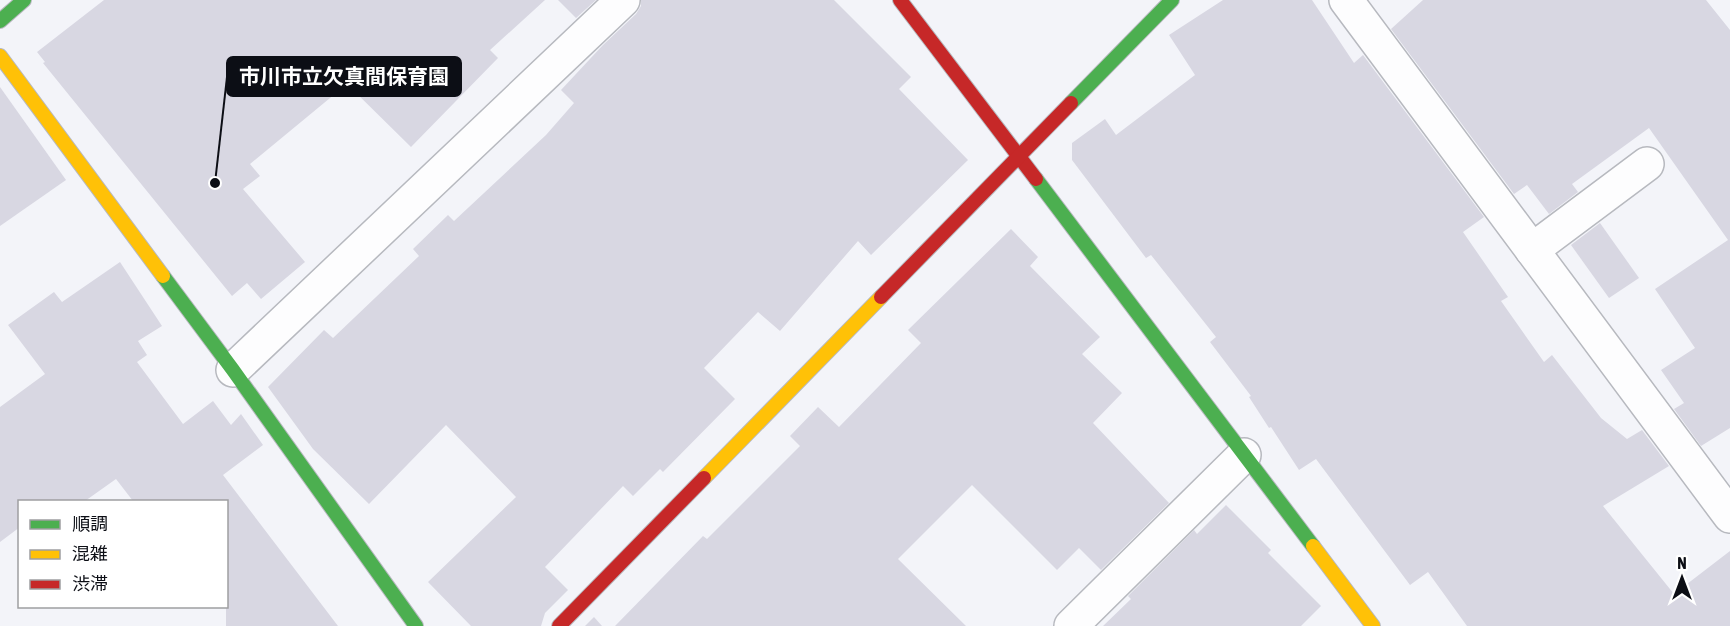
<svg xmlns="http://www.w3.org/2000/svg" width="1730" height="626" font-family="'Asap Condensed','Noto Sans JP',sans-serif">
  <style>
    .building { fill: #d8d7e2 }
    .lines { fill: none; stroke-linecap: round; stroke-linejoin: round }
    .street-casing { stroke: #b7b9bf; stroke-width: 36 }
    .fast-casing { stroke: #b7b9bf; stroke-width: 16 }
    .slow-casing { stroke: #b7b9bf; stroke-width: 16 }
    .jam-casing { stroke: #b7b9bf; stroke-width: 16 }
    .street { stroke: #fdfdfe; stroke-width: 33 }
    .fast { stroke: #4caf50; stroke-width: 14 }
    .slow { stroke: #ffc107; stroke-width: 14 }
    .jam { stroke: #c62828; stroke-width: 14 }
    .leader { fill: none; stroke: #0c0e15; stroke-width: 2 }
    .callout-dot { fill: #0c0e15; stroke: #fff; stroke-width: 2 }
    .callout { fill: #0c0e15; stroke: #0c0e15; stroke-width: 2 }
    .callout-label { font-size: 21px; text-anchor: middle; font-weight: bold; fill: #fff }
  </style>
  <rect width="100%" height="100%" fill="#f3f4f9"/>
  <g class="building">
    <polygon points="104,0 545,0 490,50 498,58 411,147 347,84 250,164 260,176 243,189 305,262 261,299 247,283 232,296 43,63 45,62 37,52"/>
    <polygon points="558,0 596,0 576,18"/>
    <polygon points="641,0 834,0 911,77 899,89 968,160 871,255 858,241 780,331 758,312 704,368 735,399 663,472 660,469 633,496 623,486 545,567 568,590 545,613 541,626 471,626 428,582 516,497 446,425 369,504 313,449 268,387 324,330 333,338 419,256 413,249 448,215 454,221 546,135 574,103 561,90 603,45 636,14 641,6"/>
    <polygon points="1223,0 1312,0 1354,63 1363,55 1484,217 1463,232 1508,297 1501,301 1544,362 1552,355 1601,418 1627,439 1642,430 1669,466 1603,506 1674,594 1730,551 1730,626 1467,626 1428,572 1410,585 1316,459 1299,470 1271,427 1269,428 1249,397 1251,396 1210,342 1216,337 1151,255 1146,258 1072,160 1072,143 1105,119 1116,135 1195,75 1169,35"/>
    <polygon points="1423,0 1706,0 1730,30 1730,428 1701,446 1674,409 1684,403 1661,370 1695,348 1655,289 1728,240 1649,128 1572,184 1578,192 1549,214 1527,185 1514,194 1391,29"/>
    <polygon points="0,87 66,180 0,226"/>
    <polygon points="1600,223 1639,278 1609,298 1571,245"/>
    <polygon points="1011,229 1038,257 1030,266 1100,337 1082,354 1122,393 1093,423 1169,503 1101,570 1079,548 1057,570 972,485 898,559 966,626 615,626 703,536 707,539 800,446 790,436 818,407 839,427 921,343 908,330"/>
    <polygon points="120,262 162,326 138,341 147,355 137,362 183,424 213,401 231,425 241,414 263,445 223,475 338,626 226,626 226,501 133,501 116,479 85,501 20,501 20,527 0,542 0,407 45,374 8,325 54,292 62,302"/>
    <polygon points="1226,505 1271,550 1268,553 1321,606 1301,626 1103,626 1131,599 1128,596 1194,530 1197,534"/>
    <polygon points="594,617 602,626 585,626"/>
  </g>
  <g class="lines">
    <defs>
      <g id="street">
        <polyline points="1346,0 1730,516"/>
        <polyline points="1532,250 1647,164"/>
        <polyline points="233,370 623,0"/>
        <polyline points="1071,626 1244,455"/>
      </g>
      <g id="fast">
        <polyline points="0,21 24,0"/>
        <polyline points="1071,103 1172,0"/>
        <polyline points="1036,179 1313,546"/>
        <polyline points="163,276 233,370 416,626"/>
      </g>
      <g id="slow">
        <polyline points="0,56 163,276"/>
        <polyline points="704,478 881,297"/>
        <polyline points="1313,546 1373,626"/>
      </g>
      <g id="jam">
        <polyline points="900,0 1036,179"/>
        <polyline points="881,297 1071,103"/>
        <polyline points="559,626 704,478"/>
      </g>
    </defs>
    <use href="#street" class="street-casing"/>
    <use href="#fast" class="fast-casing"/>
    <use href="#slow" class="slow-casing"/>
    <use href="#jam" class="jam-casing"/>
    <use href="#street" class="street"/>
    <use href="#fast" class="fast"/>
    <use href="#slow" class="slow"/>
    <use href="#jam" class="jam"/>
  </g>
  <path class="leader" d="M215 183L227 77"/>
  <circle class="callout-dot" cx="215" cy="183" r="6"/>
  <rect class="callout" x="227" y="57" width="234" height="39" rx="6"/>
  <g class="callout-label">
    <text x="344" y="84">市川市立欠真間保育園</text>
  </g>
  <rect x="18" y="500" width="210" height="108" fill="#ffffff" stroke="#9e9fa1" stroke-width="1.5"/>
  <rect x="30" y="520" width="30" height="9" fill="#4caf50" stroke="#9e9fa1" stroke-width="1.5"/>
  <text x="72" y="530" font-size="18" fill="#0c0e15">順調</text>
  <rect x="30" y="550" width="30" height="9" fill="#ffc107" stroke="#9e9fa1" stroke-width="1.5"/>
  <text x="72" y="560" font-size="18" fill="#0c0e15">混雑</text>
  <rect x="30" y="580" width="30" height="9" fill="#c62828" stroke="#9e9fa1" stroke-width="1.5"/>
  <text x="72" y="590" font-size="18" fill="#0c0e15">渋滞</text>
  <g transform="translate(1682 578)" stroke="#ffffff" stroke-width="4.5" paint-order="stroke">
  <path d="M0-4.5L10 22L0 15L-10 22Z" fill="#0c0e15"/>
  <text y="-9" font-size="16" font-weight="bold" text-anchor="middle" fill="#0c0e15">N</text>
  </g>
</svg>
